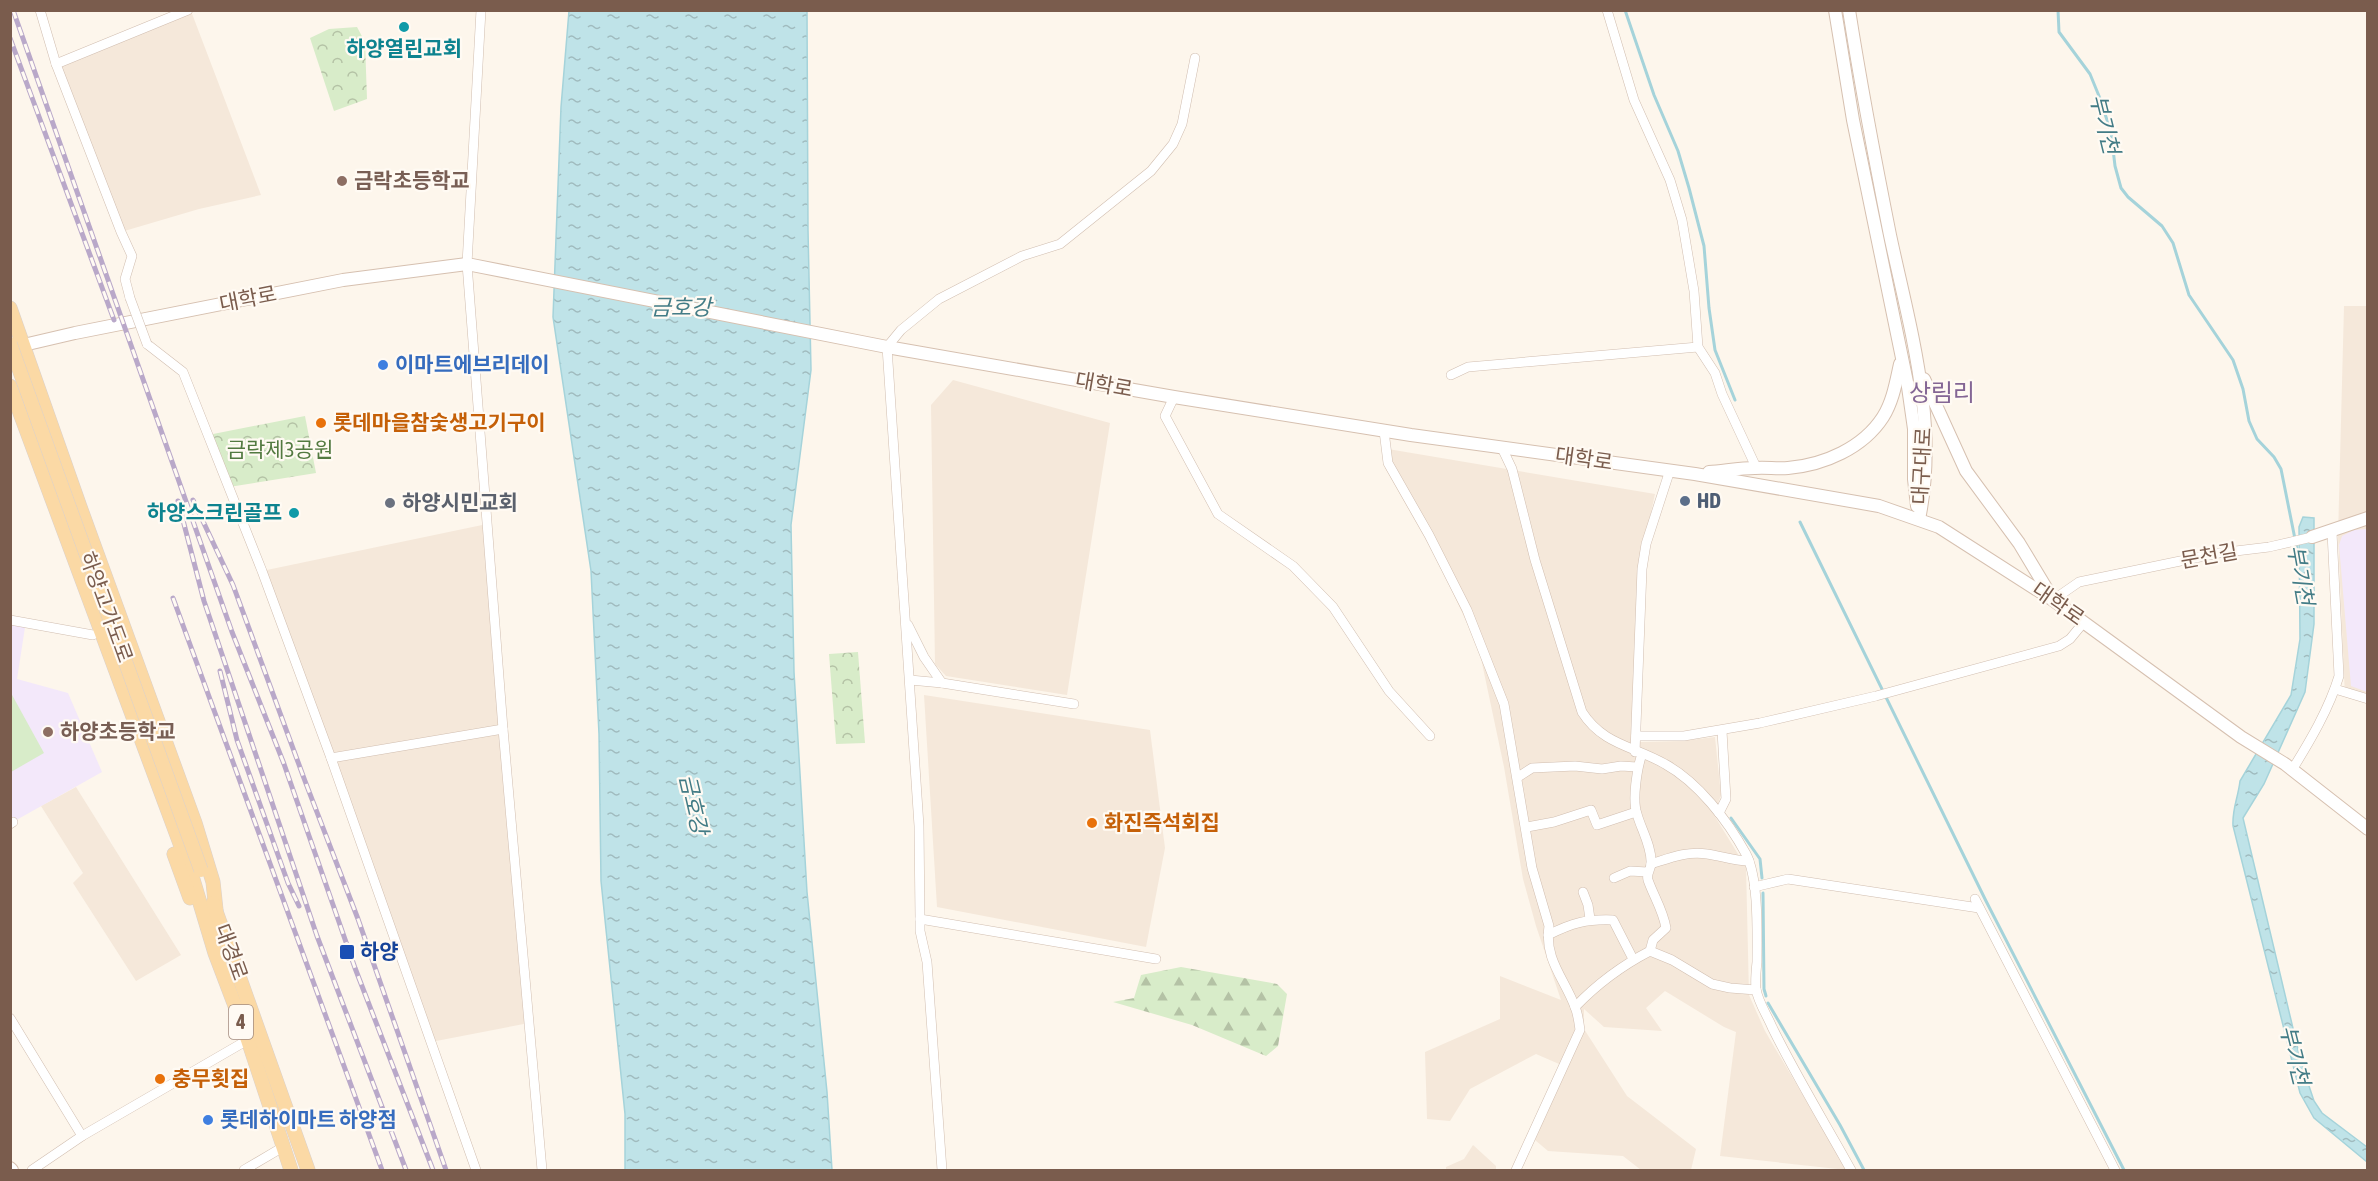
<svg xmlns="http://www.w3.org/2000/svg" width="2378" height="1181" font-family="'Asap Condensed','Noto Sans KR',sans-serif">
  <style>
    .residential { fill: #f5e8da }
    .education { fill: #f3e8fa }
    .grass { fill: #d8ecc9 }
    .forest { fill: url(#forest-firs) }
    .park { fill: url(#park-crowns) }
    .water { fill: url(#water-ripples); stroke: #a5d3da; stroke-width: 1.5 }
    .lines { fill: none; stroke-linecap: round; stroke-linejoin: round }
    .stream { stroke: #a5d3da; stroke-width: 3 }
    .street-casing { stroke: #d1beb0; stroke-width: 10 }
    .secondary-casing { stroke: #d6c0b0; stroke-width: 14 }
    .primary-casing { stroke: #dad1cd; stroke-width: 15 }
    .street { stroke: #fff; stroke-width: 9 }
    .secondary { stroke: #fff; stroke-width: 12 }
    .primary { stroke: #fbd9a5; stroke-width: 14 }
    .rail-casing { stroke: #b9a8c9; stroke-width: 5 }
    .rail { stroke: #fffaf3; stroke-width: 3; stroke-dasharray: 9; stroke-linecap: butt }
    .street-bridge-casing { stroke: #d1beb0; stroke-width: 10; stroke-linecap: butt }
    .primary-bridge-casing { stroke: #dad1cd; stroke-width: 15; stroke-linecap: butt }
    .street-bridge { stroke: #fff; stroke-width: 9 }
    .primary-bridge { stroke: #fbd9a5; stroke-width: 14 }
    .culture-dot { fill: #0f9aa8; stroke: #fffaf3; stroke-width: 2 }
    .education-dot { fill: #8d6e63; stroke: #fffaf3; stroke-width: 2 }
    .shop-dot { fill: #3f7fe0; stroke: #fffaf3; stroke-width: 2 }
    .food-dot { fill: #e8710a; stroke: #fffaf3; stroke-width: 2 }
    .service-dot { fill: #5c6f8a; stroke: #fffaf3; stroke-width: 2 }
    .worship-dot { fill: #6b7280; stroke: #fffaf3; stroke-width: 2 }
    .transit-dot { fill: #1a4fb4; stroke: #fffaf3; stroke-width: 2 }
    .labels { text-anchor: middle; stroke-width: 4.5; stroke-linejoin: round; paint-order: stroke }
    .shield { fill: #fffaf3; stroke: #a28b7f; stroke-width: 1.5 }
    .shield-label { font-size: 20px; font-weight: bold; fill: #7a5c4d }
    .culture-label { font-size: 21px; font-weight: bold; fill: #0d838f; stroke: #fffaf3 }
    .education-label { font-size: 21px; font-weight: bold; fill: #785e54; stroke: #fffaf3; text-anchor: start }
    .street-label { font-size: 21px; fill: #7a5c4d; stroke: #fffaf3 }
    .shop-label { font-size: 21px; font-weight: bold; fill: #366cbe; stroke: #fffaf3; text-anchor: start }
    .food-label { font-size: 21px; font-weight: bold; fill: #c56008; stroke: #fffaf3; text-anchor: start }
    .park-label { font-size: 21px; fill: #537a41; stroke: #fffaf3 }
    .service-label { font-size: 21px; font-weight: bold; fill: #4e5e75; stroke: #fffaf3; text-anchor: start }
    .worship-label { font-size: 21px; font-weight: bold; fill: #5b616d; stroke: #fffaf3; text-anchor: start }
    .transit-label { font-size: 21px; font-weight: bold; fill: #164399; stroke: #fffaf3; text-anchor: start }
    .water-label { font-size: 22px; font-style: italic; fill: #437c86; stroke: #fffaf3 }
    .quarter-label { font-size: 24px; fill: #846695; stroke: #fffaf3 }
  </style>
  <defs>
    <pattern id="forest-firs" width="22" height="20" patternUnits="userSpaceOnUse" patternTransform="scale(1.5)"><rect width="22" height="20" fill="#d8ecc9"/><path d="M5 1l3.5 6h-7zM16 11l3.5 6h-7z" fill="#b4c2a5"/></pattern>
    <pattern id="park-crowns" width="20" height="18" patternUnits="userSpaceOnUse" patternTransform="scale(1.5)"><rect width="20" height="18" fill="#d8ecc9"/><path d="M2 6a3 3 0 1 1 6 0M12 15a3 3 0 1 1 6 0" fill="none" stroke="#b4c2a5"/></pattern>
    <pattern id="water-ripples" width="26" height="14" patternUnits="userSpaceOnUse" patternTransform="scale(1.5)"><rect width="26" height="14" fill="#bfe3e8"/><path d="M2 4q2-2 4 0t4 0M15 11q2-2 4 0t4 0" fill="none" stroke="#a0bbbe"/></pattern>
  </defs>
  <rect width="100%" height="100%" fill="#fdf6ec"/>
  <g class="residential">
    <polygon points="191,11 261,195 199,209 121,232 56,64"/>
    <polygon points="2344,306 2367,306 2367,703 2345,697 2338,537"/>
    <polygon points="953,380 1110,423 1067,695 946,676 935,664 931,405"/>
    <polygon points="1382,448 1655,494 1638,573 1631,738 1641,742 1682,741 1715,737 1721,795 1714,815 1746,867 1749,995 1765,1031 1847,1170 1720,1156 1736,1032 1724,1027 1665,991 1646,1008 1662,1031 1604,1027 1584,1009 1584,1029 1627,1096 1696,1149 1691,1170 1641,1170 1623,1156 1548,1151 1535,1140 1566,1067 1536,1054 1470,1089 1450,1121 1427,1119 1425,1052 1500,1019 1500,976 1561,1000 1536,926 1523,879 1504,767 1479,649 1439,563 1385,468"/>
    <polygon points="487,524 529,1023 431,1042 262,571"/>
    <polygon points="924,695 1150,730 1165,848 1146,947 937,907"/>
    <polygon points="76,787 181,955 136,981 73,883 83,873 41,806"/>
    <polygon points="1473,1145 1496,1166 1496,1170 1446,1170 1446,1167 1464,1159"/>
  </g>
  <g class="education">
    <polygon points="2367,529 2368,529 2367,692 2351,686 2339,545 2342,536 2354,530"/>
    <polygon points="10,618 26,621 17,679 68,693 102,772 11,823"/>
  </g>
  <polygon class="grass" points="11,693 44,753 11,772 10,772"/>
  <polygon class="forest" points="1181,967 1277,984 1287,994 1278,1046 1266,1056 1192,1025 1113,1002 1134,998 1141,975"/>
  <g class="park">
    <polygon points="357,27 365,42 367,99 334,111 310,38 329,29"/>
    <polygon points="305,416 316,473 229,487 208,435"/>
    <polygon points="858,652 865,743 836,744 829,654"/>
  </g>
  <g class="water">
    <polygon points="569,11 807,11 808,230 811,370 791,525 794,672 807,892 827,1092 832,1170 625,1170 625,1114 601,881 599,734 591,571 553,317 561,107"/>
    <path d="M 2303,517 L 2314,518 L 2314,624 L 2305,692 L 2264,784 L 2243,818 L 2301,1062 L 2314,1101 L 2322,1113 L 2367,1147 L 2367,1162 L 2314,1118 L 2300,1093 L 2233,826 C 2232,809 2238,798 2240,781 L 2291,695 L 2300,639 L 2299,527 Z"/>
  </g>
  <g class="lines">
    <g class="stream">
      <polyline points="1625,10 1654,95 1678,151 1689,188 1704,246 1709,308 1715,350 1735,400"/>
      <polyline points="2058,10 2059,32 2090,74 2099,96 2111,132 2115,166 2121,188 2128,197 2162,226 2173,243 2189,295 2233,360 2243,389 2249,421 2257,439 2274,457 2281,469 2299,559"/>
      <polyline points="1800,522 1986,901 2124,1170"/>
      <polyline points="1731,818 1760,859 1762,878"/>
      <polyline points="1763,893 1764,989 1766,996"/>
      <polyline points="1768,1003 1840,1125 1864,1170"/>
    </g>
    <defs>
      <g id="street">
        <polyline points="40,10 56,64 121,232 132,256 125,279 130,298"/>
        <polyline points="481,10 467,264 503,729 542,1170"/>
        <polyline points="1607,10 1634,100 1670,180 1682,220 1694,291 1698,347 1715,373 1722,394 1756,467"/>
        <polyline points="56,64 188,10"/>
        <polyline points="147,344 183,372 262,571 331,758 476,1170"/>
        <polyline points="1451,375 1468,367 1698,347"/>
        <polyline points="1174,397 1165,416 1218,514 1293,566 1333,607 1389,691 1430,736"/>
        <path d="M 1384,431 L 1388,463 L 1429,535 L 1467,610 L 1504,704 L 1532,868 L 1549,926 C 1544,960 1565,979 1575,1007 C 1578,1014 1579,1023 1580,1030 L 1516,1170"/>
        <path d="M 1502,448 L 1512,469 L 1535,560 L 1582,712 C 1603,745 1634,746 1665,764 C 1698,782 1728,821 1746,854 C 1759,879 1757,933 1757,962 C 1756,971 1755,980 1756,989 C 1758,1002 1767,1015 1772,1027 C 1796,1076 1825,1123 1851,1170"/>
        <polyline points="2053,600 2079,582 2219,553 2269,547 2312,537"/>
        <polyline points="10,620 93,635"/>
        <polyline points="908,625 924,657 942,683"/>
        <polyline points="910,680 942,683 1074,704"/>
        <polyline points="2335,689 2368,699"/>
        <polyline points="1636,736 1684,736 1760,723 1876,696 2059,646 2070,639 2084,622"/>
        <polyline points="1635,752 1642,569 1646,544 1670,470"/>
        <path d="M 1642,754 C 1637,768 1632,800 1637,814 C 1641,829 1652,847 1651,863 C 1651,870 1646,873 1648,880 C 1654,897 1663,910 1666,928 L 1653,940 L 1650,951"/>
        <polyline points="331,758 503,729"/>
        <path d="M 2292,770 C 2310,741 2329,709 2339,676 L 2332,532"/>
        <polyline points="1518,777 1532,768 1575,766 1602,769 1621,766 1637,767"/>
        <polyline points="1719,813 1726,799 1722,731"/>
        <polyline points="10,824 13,822"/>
        <polyline points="1527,827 1554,822 1591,810 1597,825 1636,812"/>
        <path d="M 1651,864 C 1670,858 1686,851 1707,854 C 1722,856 1733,861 1749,861"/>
        <polyline points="1614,878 1630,871 1647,872"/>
        <polyline points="1754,887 1788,879 1979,908"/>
        <polyline points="1583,892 1588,905 1590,919"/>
        <polyline points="1975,899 2115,1170"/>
        <polyline points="920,919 920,931 927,962 942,1170"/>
        <path d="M 1548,935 C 1572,923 1586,919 1613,920 L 1633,959"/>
        <polyline points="1156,959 920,919 919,826 887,347 901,330 939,299 1022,256 1060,244 1151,171 1173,144 1182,124 1195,58"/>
        <path d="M 1575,1007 C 1598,983 1621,966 1650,951 L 1672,960 L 1712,984 L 1730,988 L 1756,990"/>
        <polyline points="10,1018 82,1136"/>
        <polyline points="32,1170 82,1136 251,1038"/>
        <polyline points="244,1170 283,1147"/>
      </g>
      <g id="secondary">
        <polyline points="1835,10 1853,120 1908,387 1914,429 1914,479 1917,506"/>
        <path d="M 1849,10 C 1861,86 1875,160 1890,235 C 1910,329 1939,424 1919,519"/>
        <polyline points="15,347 75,333 343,280 467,264 887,347 1174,397 1411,435 1695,474 1879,506 1939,527 2053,600 2241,737 2285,764 2368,829"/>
        <polyline points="1924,379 1966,471 2019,543 2051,596"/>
        <path d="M 1709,472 C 1724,471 1740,468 1755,468 C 1766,467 1777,469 1788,468 C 1824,465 1863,448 1883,417 C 1893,401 1896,382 1900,364"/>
        <polyline points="2312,537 2368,518"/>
        <polyline points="10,1168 12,1170"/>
      </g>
      <g id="primary">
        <polyline points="10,308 80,507 195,823 213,882 216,910"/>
        <polyline points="10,386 191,873 215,953 248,1040 291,1170"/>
        <polyline points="174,854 190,898"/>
        <polyline points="213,903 308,1170"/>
      </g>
    </defs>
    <use href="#street" class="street-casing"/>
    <use href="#secondary" class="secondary-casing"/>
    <use href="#primary" class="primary-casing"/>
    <use href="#street" class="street"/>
    <use href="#secondary" class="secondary"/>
    <use href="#primary" class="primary"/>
    <defs>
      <g id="rail">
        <polyline points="13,10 232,632 284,764 355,968 433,1170"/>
        <polyline points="10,38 114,320"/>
        <polyline points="193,500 233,585 305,781 358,919 446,1170"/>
        <polyline points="178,501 204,601 317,936 406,1170"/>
        <polyline points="173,598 382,1170"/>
        <polyline points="220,671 237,740 288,883 299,906"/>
      </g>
    </defs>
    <use href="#rail" class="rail-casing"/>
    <use href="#rail" class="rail"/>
    <defs>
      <polyline id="street-bridge" points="130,298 147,344"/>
      <polyline id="primary-bridge" points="10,344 201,870"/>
    </defs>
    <use href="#street-bridge" class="street-bridge-casing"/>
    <use href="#primary-bridge" class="primary-bridge-casing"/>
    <use href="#street-bridge" class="street-bridge"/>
    <use href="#primary-bridge" class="primary-bridge"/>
  </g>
  <g class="culture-dot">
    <circle cx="404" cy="27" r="6"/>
    <circle cx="294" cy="513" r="6"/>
  </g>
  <g class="education-dot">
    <circle cx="342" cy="181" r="6"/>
    <circle cx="48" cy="732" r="6"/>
  </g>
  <g class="shop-dot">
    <circle cx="383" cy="365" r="6"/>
    <circle cx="208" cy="1120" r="6"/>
  </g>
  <g class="food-dot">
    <circle cx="321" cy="423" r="6"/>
    <circle cx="1092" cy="823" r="6"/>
    <circle cx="160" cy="1079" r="6"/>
  </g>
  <circle class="service-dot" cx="1685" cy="501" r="6"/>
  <circle class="worship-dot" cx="390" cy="503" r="6"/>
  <rect class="transit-dot" x="339" y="944" width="16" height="16" rx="3"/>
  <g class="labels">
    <rect class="shield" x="229" y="1005" width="24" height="34" rx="4.5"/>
    <g class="shield-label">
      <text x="241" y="1029">4</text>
    </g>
    <g class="culture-label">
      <text x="404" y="56">하양열린교회</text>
      <text x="282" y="520" text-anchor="end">하양스크린골프</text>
    </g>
    <g class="education-label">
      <text x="354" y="188">금락초등학교</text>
      <text x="60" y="739">하양초등학교</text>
    </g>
    <g class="street-label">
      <text transform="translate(248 299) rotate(-11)" y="7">대학로</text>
      <text transform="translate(1104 385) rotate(10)" y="7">대학로</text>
      <text transform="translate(1584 459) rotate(8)" y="7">대학로</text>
      <text transform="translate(1922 466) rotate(-87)" y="7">대구대로</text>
      <text transform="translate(2209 556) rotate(-10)" y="7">문천길</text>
      <text transform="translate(2058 604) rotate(35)" y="7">대학로</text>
      <text transform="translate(106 607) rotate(70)" y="7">하양고가도로</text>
      <text transform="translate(231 952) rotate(70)" y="7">대경로</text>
    </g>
    <g class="shop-label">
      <text x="395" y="372">이마트에브리데이</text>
      <text x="220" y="1127">롯데하이마트 하양점</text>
    </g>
    <g class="food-label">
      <text x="333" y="430">롯데마을참숯생고기구이</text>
      <text x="1104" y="830">화진즉석회집</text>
      <text x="172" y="1086">충무횟집</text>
    </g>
    <g class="park-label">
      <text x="280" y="457">금락제3공원</text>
    </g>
    <g class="service-label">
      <text x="1697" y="508">HD</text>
    </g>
    <g class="worship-label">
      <text x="402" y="510">하양시민교회</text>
    </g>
    <g class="transit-label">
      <text x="360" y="959">하양</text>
    </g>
    <g class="water-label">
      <text transform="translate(2105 124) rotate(76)" y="8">부기천</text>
      <text x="681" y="315">금호강</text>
      <text transform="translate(2301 575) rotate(80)" y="8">부기천</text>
      <text transform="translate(694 804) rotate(77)" y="8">금호강</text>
      <text transform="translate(2295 1055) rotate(76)" y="8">부기천</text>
    </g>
    <g class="quarter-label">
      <text x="1942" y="401">상림리</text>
    </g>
  </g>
  <rect width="2378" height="1181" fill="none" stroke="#7a5c4d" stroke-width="24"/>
</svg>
